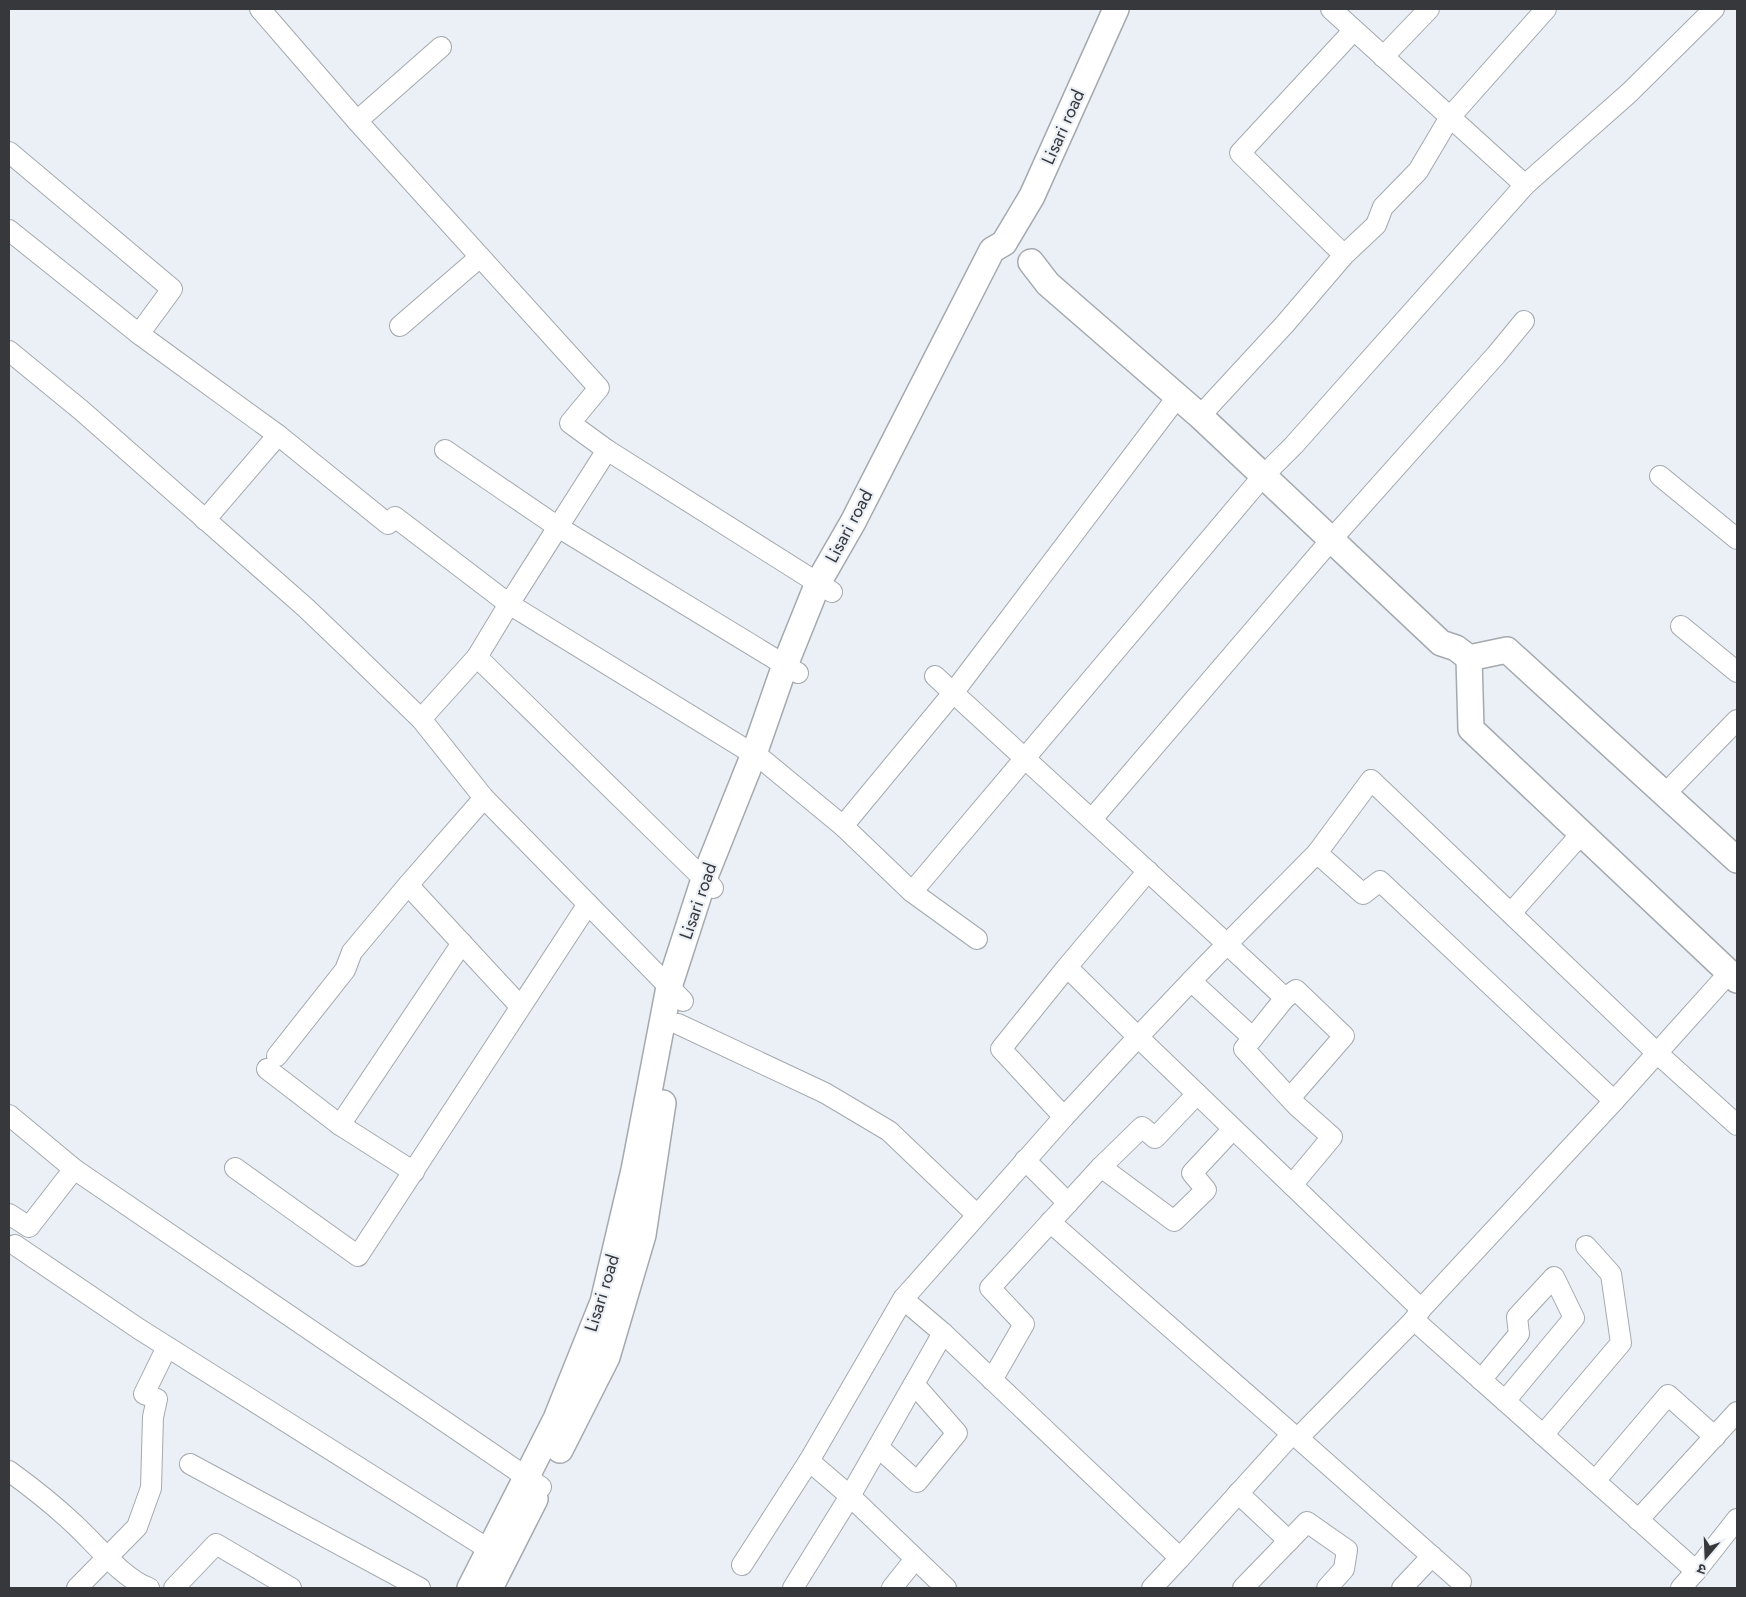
<svg xmlns="http://www.w3.org/2000/svg" width="1746" height="1597" font-family="Jost,'Noto Sans Devanagari',sans-serif">
  <style>
    .lines { fill: none; stroke-linecap: round; stroke-linejoin: round }
    .minor-casing { stroke: #a4a9af; stroke-width: 22 }
    .tertiary-casing { stroke: #a4a9af; stroke-width: 28 }
    .minor { stroke: #fff; stroke-width: 20 }
    .tertiary { stroke: #fff; stroke-width: 25 }
    .labels { text-anchor: middle; stroke-width: 4.5; stroke-linejoin: round; paint-order: stroke }
    .street-label { font-size: 18px; fill: #36383b; stroke: #ebf0f7 }
  </style>
  <rect width="100%" height="100%" fill="#ebf0f7"/>
  <g class="lines">
    <defs>
      <g id="minor">
        <polyline points="260,9 357,121 599,388 570,423 607,450"/>
        <polyline points="1383,57 1429,9"/>
        <polyline points="357,121 441,47"/>
        <polyline points="9,152 172,289 139,334 278,435"/>
        <polyline points="1525,185 1629,93 1714,9"/>
        <polyline points="9,230 139,334"/>
        <polyline points="1344,255 1240,153 1354,30"/>
        <polyline points="400,326 480,257"/>
        <polyline points="9,351 81,410 306,608 352,652 421,719 484,798 683,1001"/>
        <polyline points="1200,416 1285,324 1344,255 1376,225 1383,207 1418,171 1450,117 1546,9"/>
        <polyline points="445,450 558,527 607,450 832,592"/>
        <polyline points="1660,476 1737,539"/>
        <polyline points="205,520 278,435 388,524 395,517 509,604 558,527 798,673"/>
        <polyline points="1681,626 1737,672"/>
        <polyline points="477,657 509,604 763,760 843,826 953,693 1178,396"/>
        <polyline points="935,676 1227,944 1317,853 1363,894 1380,881 1614,1101"/>
        <polyline points="421,719 477,657 713,888"/>
        <polyline points="1665,794 1737,720"/>
        <polyline points="1092,819 1331,540 1496,355 1524,321"/>
        <polyline points="843,826 912,892 1263,476 1294,445 1525,185 1331,9"/>
        <polyline points="1317,853 1371,780 1657,1053 1737,1125"/>
        <polyline points="408,885 520,1006"/>
        <polyline points="912,892 977,939"/>
        <polyline points="1511,913 1582,833"/>
        <polyline points="1067,967 1001,1049 1064,1117 1138,1037 1067,967 1148,871"/>
        <polyline points="1191,981 1138,1037 1421,1309 1614,1101 1729,973"/>
        <polyline points="1285,998 1244,1049 1297,1106 1332,1137 1292,1185"/>
        <polyline points="678,1024 825,1093 889,1131 977,1215"/>
        <polyline points="1253,1038 1191,981 1227,944 1285,998 1296,990 1344,1036 1290,1098"/>
        <polyline points="277,1056 345,970 352,952 408,885 484,798"/>
        <polyline points="267,1069 340,1125 414,1172"/>
        <polyline points="1197,1094 1155,1138 1142,1127 1101,1167 1174,1221 1206,1190 1192,1173 1233,1129"/>
        <polyline points="9,1115 74,1169 541,1487"/>
        <polyline points="340,1125 462,943"/>
        <polyline points="1025,1160 1068,1203"/>
        <polyline points="235,1168 358,1256 588,904"/>
        <polyline points="9,1214 29,1227 74,1169"/>
        <polyline points="15,1245 139,1329 501,1557"/>
        <polyline points="1414,1320 1696,1571"/>
        <polyline points="943,1333 903,1299 1064,1117"/>
        <polyline points="992,1380 1024,1324 990,1288 1101,1167"/>
        <polyline points="1481,1380 1519,1334 1517,1317 1554,1277 1574,1318 1505,1401"/>
        <polyline points="1292,1434 1298,1438 1414,1320 1421,1309"/>
        <polyline points="1543,1435 1621,1343 1611,1274 1586,1246"/>
        <polyline points="1298,1438 1461,1582"/>
        <polyline points="878,1447 917,1482 957,1433 914,1384"/>
        <polyline points="190,1464 420,1588"/>
        <path d="M 9,1471 C 31,1487 54,1505 74,1524 C 96,1544 122,1578 149,1588"/>
        <polyline points="1595,1481 1668,1395 1715,1437"/>
        <polyline points="1238,1493 1289,1541"/>
        <polyline points="1638,1520 1737,1412"/>
        <polyline points="742,1565 809,1461"/>
        <polyline points="77,1588 137,1527 151,1488 153,1417 157,1399 144,1394 167,1347"/>
        <polyline points="174,1588 216,1544 291,1588"/>
        <polyline points="793,1588 850,1496 809,1461 903,1299"/>
        <polyline points="892,1588 915,1559"/>
        <polyline points="946,1588 850,1496 943,1333 1180,1558 1292,1434 1050,1222"/>
        <polyline points="1152,1588 1180,1558"/>
        <polyline points="1243,1588 1307,1522 1347,1550 1344,1569 1327,1588"/>
        <polyline points="1402,1588 1432,1556"/>
        <polyline points="1681,1588 1696,1571 1737,1519"/>
      </g>
      <g id="tertiary">
        <polyline points="1031,262 1048,284 1200,416 1441,643 1456,648 1469,658 1507,650 1737,860"/>
        <polyline points="1469,658 1471,729 1737,980"/>
        <polyline points="560,1450 607,1357 643,1235 663,1103"/>
        <polyline points="470,1588 556,1419 603,1302 634,1170 669,987 704,879 754,754 785,665 818,583 853,522 992,250 1004,243 1032,196 1116,9"/>
        <polyline points="490,1588 535,1499"/>
      </g>
    </defs>
    <use href="#minor" class="minor-casing"/>
    <use href="#tertiary" class="tertiary-casing"/>
    <use href="#minor" class="minor"/>
    <use href="#tertiary" class="tertiary"/>
  </g>
  <g class="labels">
    <g class="street-label">
      <text transform="translate(1063 127) rotate(-66)" y="6">Lisari road</text>
      <text transform="translate(849 526) rotate(-62)" y="6">Lisari road</text>
      <text transform="translate(698 901) rotate(-71)" y="6">Lisari road</text>
      <text transform="translate(602 1293) rotate(-73)" y="6">Lisari road</text>
    </g>
  </g>
  <rect width="1746" height="1597" fill="none" stroke="#36383b" stroke-width="20"/>
  <g transform="translate(1706 1557) rotate(199)" stroke="#ebf0f7" stroke-width="4" paint-order="stroke">
  <path d="M0-4L9 19L0 12L-9 19Z" fill="#36383b"/>
  <text y="-8" font-size="14" font-weight="bold" text-anchor="middle" fill="#36383b">उ</text>
  </g>
</svg>
